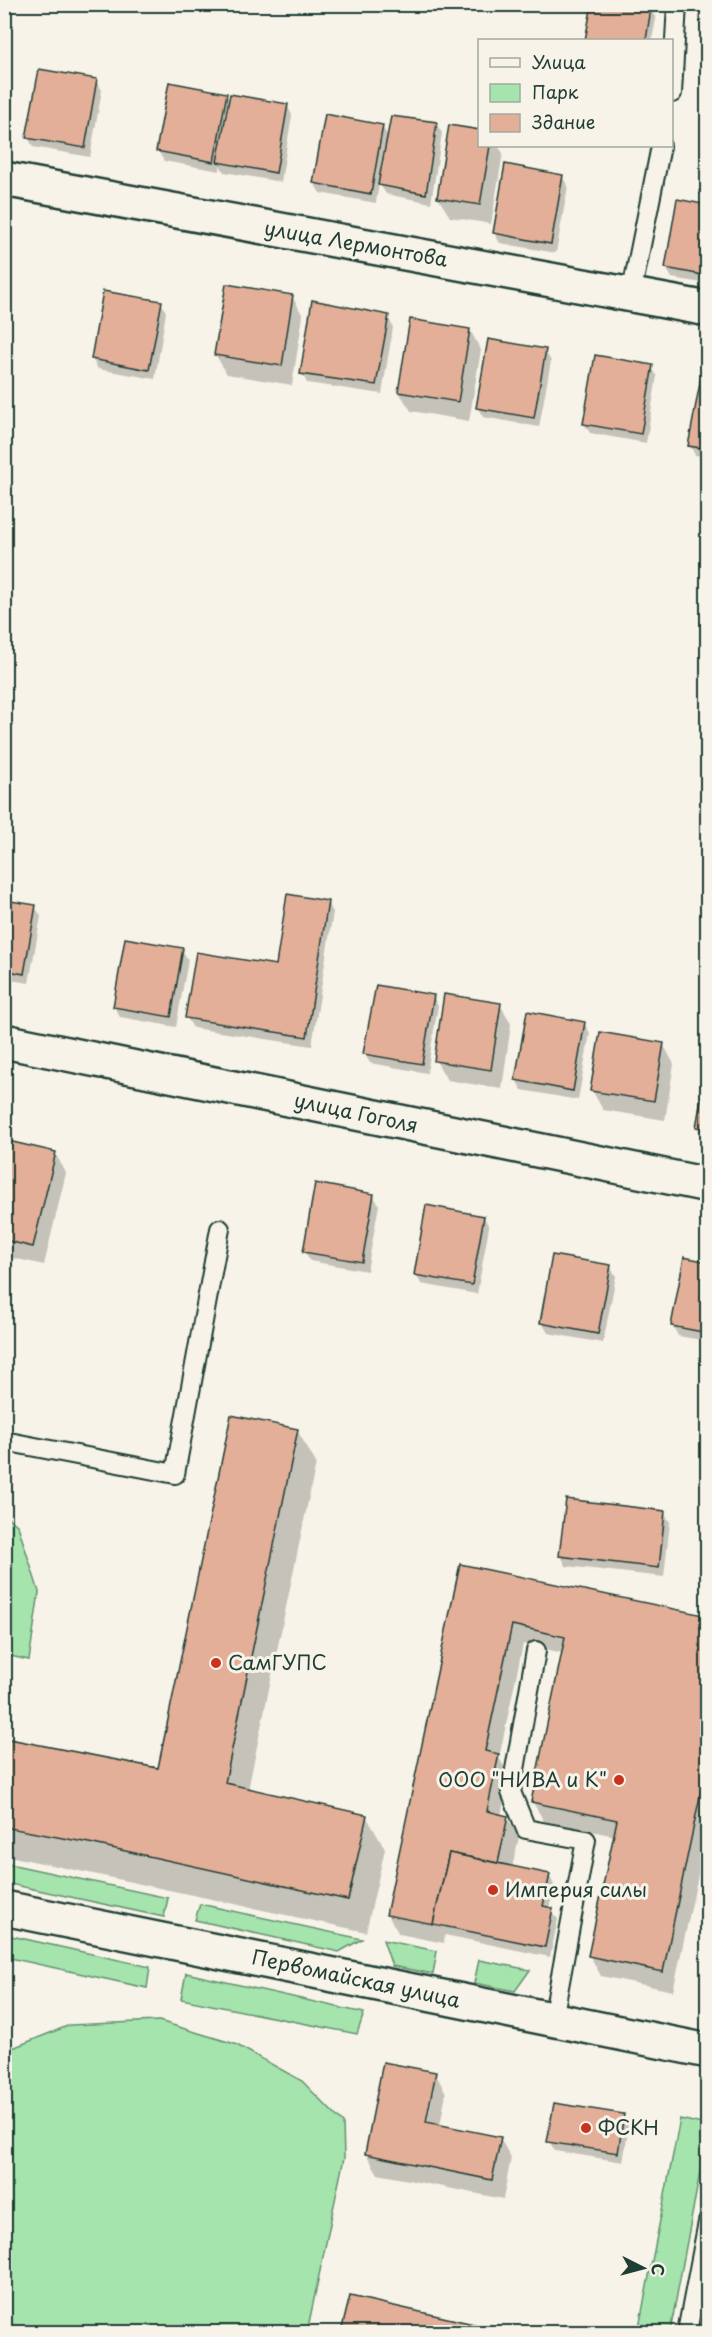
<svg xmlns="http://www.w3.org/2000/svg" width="712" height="2337" font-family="'Playpen Sans',sans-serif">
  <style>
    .green { fill: #a5e4ac; stroke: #629070; stroke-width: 1.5 }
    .shadow { fill: #0003; fill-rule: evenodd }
    .building { fill: #e4af98; stroke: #1f3d34; stroke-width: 1.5 }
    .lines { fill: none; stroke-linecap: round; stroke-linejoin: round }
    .lane-casing { stroke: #1f3d34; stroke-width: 22 }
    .street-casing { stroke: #1f3d34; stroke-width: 38 }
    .secondary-casing { stroke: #1f3d34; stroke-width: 38 }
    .lane { stroke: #f7f3e8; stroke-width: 18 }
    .street { stroke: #f7f3e8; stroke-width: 33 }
    .secondary { stroke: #f7f3e8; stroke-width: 33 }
    .poi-dot { fill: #c8321e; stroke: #f7f3e8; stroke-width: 2 }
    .labels { text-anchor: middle; stroke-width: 6; stroke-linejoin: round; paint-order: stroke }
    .street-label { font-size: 20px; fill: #1f3d34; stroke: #f7f3e8 }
    .poi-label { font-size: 20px; fill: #1f3d34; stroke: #f7f3e8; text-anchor: start }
  </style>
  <rect width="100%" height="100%" fill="#f7f3e8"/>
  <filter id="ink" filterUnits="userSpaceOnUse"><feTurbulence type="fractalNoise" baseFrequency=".0167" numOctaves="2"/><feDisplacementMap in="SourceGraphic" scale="12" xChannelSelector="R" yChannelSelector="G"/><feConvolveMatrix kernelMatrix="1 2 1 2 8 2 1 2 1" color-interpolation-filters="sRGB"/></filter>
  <g filter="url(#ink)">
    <g class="green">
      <polygon points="5,1515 18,1526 39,1592 29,1660 5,1655"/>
      <polygon points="5,1863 168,1898 164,1917 5,1883"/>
      <polygon points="200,1904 362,1939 339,1952 195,1920"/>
      <polygon points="7,1935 150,1967 147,1988 5,1957 5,1937"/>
      <polygon points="383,1940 437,1951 433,1974 392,1966"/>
      <polygon points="479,1960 530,1970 515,1991 474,1983"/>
      <polygon points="186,1973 364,2013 357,2034 181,1999"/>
      <polygon points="159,2021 235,2044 302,2081 343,2123 344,2158 307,2332 5,2332 5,2051 70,2025"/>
      <polygon points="680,2119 707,2125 707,2135 670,2332 638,2332"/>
    </g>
    <g class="shadow">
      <polygon points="594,4 651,9 656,19 652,40 587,40"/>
      <polygon points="708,34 708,56 705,51"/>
      <polygon points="96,81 102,90 90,157 33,147 28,137"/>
      <polygon points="226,94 230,101 287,105 292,115 281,182 224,172 220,165 220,171 164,161 158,151"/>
      <polygon points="436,123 442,133 431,203 386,194 379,183 376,203 320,193 314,183 382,126 388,137"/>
      <polygon points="480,146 498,146 503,153 491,224 450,217 438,198"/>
      <polygon points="562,176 568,186 556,253 500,243 494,233"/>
      <polygon points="708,206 708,284 672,278 666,268"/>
      <polygon points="292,296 303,316 292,385 227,374 215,354"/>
      <polygon points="161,302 166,312 155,379 98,369 92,359"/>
      <polygon points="388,317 393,327 382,394 307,383 302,373"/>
      <polygon points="470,330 481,350 469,421 411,411 399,392"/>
      <polygon points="545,351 551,361 539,427 483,417 477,407"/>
      <polygon points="652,367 657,376 646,443 590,433 584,423"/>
      <polygon points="708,379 708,457 695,455 690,445"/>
      <polygon points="4,901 35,907 41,916 29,983 4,979"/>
      <polygon points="327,902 333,912 312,1046 193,1028 187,1018 277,967"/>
      <polygon points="182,950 188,960 176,1027 120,1017 114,1007"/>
      <polygon points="433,996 438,1006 427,1073 370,1063 364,1053"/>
      <polygon points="500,1004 511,1024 502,1089 447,1080 436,1061"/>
      <polygon points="584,1023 590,1033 578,1100 522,1090 516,1080"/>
      <polygon points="663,1044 674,1064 665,1120 603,1110 592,1090"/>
      <polygon points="708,1070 708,1137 703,1137 697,1127"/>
      <polygon points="4,1141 55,1153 66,1173 44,1265 4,1256"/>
      <polygon points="373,1195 379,1205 367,1271 310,1261 305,1252"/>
      <polygon points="484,1217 489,1227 477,1294 421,1284 416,1274"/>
      <polygon points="708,1263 708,1341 678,1336 673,1326"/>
      <polygon points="610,1266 616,1276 603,1343 548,1333 542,1323"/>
      <polygon points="297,1430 316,1463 248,1790 366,1816 385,1849 366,1932 4,1855 4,1739 159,1770"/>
      <polygon points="664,1512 670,1522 664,1577 566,1566 561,1556"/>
      <polygon points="461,1566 708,1618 708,1829 673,1991 601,1976 590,1956 615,1836 544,1821 532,1801 563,1653 523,1644 499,1758 509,1775 501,1816 507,1817 519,1837 512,1868 549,1875 554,1885 549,1909 558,1919 550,1957 445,1935 444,1943 399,1934 387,1914"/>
      <path d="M 435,2073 L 446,2093 L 440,2126 L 500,2138 L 511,2158 L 503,2199 L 378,2174 L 366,2154 ZM 431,2088 L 434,2088 L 426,2129 L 423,2129 Z"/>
      <polygon points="623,2116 629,2126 623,2162 555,2151 549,2141"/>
      <polygon points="351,2298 502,2332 343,2332"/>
    </g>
    <g class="building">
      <polygon points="592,4 631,4 651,8 646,40 585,40"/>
      <polygon points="39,69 97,79 85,148 26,138"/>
      <polygon points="169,82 227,93 214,162 156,151"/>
      <polygon points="230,94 288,104 276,173 217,162"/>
      <polygon points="325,114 383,125 371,194 313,183"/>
      <polygon points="391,116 437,122 426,194 378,185"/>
      <polygon points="449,125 480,130 480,146 490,146 480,205 437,198"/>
      <polygon points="505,164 563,175 551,244 493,233"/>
      <polygon points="677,199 708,205 708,276 665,268"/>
      <polygon points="226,284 293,295 282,366 214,355"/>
      <polygon points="103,291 162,301 149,370 91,359"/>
      <polygon points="312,300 389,315 376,385 300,374"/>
      <polygon points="410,319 470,329 458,402 398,392"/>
      <polygon points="488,339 546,349 534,418 476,408"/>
      <polygon points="595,355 653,365 641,434 583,424"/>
      <polygon points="701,377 708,378 708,449 688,446"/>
      <polygon points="287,894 328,901 307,1037 185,1018 196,952 276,965"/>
      <polygon points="4,900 36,905 24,974 4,970"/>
      <polygon points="125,938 183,948 171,1017 113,1007"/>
      <polygon points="376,985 434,995 422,1064 363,1054"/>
      <polygon points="444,994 501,1003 491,1070 434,1061"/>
      <polygon points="527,1011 585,1022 573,1091 515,1080"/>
      <polygon points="600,1032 664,1043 654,1101 590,1091"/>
      <polygon points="708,1061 708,1129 696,1127"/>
      <polygon points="4,1140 56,1152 33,1247 4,1240"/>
      <polygon points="315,1183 374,1194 362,1262 303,1252"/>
      <polygon points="426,1205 484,1216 472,1285 414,1275"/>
      <polygon points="552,1255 611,1265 598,1334 540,1323"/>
      <polygon points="684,1257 708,1262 708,1333 671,1326"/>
      <polygon points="231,1415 298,1429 225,1783 367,1815 348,1900 89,1843 4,1827 4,1738 158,1768"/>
      <polygon points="566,1499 665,1511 659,1568 559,1556"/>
      <polygon points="460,1564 708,1616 708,1758 663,1972 588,1956 617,1820 531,1802 565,1637 512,1625 485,1751 499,1754 487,1811 508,1816 498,1863 449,1853 433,1924 386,1915"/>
      <polygon points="449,1853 550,1874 543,1906 553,1908 545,1947 433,1924"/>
      <polygon points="383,2062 436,2072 426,2122 501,2137 492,2180 365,2154"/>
      <polygon points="554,2103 624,2114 618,2153 547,2142"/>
      <polygon points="350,2296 509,2332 341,2332"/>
    </g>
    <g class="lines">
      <defs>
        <g id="lane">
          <polyline points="672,93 677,4"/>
          <polyline points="631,295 661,146"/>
          <polyline points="4,1441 175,1474 220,1229"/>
          <polyline points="536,1651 511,1792 526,1829 586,1840 553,2019"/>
          <polyline points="687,2332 708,2222"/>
        </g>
        <g id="street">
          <polyline points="4,179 708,309"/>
          <polyline points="4,1041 708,1185"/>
        </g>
        <polyline id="secondary" points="4,1908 708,2051"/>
      </defs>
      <use href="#lane" class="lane-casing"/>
      <use href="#street" class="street-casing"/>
      <use href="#secondary" class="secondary-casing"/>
      <use href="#lane" class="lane"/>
      <use href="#street" class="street"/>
      <use href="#secondary" class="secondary"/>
    </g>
  </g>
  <g class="poi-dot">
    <circle cx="216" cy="1663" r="6"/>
    <circle cx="619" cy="1780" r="6"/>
    <circle cx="493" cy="1890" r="6"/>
    <circle cx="586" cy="2128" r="6"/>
  </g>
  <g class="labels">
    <g class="street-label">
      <text transform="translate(356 244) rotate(10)" y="7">улица Лермонтова</text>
      <text transform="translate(356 1113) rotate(12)" y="7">улица Гоголя</text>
      <text transform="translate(356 1979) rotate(12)" y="7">Первомайская улица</text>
    </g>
    <g class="poi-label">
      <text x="228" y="1670">СамГУПС</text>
      <text x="607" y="1787" text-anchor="end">OOO "НИВА и К"</text>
      <text x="505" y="1897">Империя силы</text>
      <text x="598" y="2135">ФСКН</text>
    </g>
  </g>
  <rect width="712" height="2337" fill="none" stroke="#f7f3e8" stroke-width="24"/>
  <rect x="12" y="12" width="688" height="2313" fill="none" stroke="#1f3d34" stroke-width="2" filter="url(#ink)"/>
  <rect x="478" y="39" width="195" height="108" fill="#f7f3e8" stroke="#a1aaa0" stroke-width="1.5"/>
  <rect x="490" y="58" width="30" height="9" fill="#f7f3e8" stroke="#a1aaa0" stroke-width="1.5"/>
  <text x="532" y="69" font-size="18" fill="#1f3d34">Улица</text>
  <rect x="490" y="84" width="30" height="18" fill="#a5e4ac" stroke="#a1aaa0" stroke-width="1.5"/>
  <text x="532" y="99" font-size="18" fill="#1f3d34">Парк</text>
  <rect x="490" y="114" width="30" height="18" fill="#e4af98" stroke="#a1aaa0" stroke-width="1.5"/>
  <text x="532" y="129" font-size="18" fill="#1f3d34">Здание</text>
  <g transform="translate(643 2268) rotate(96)" stroke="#f7f3e8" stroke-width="4.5" paint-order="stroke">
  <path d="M0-4.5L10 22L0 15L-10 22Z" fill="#1f3d34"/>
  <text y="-9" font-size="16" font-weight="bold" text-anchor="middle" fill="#1f3d34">С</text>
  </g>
</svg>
